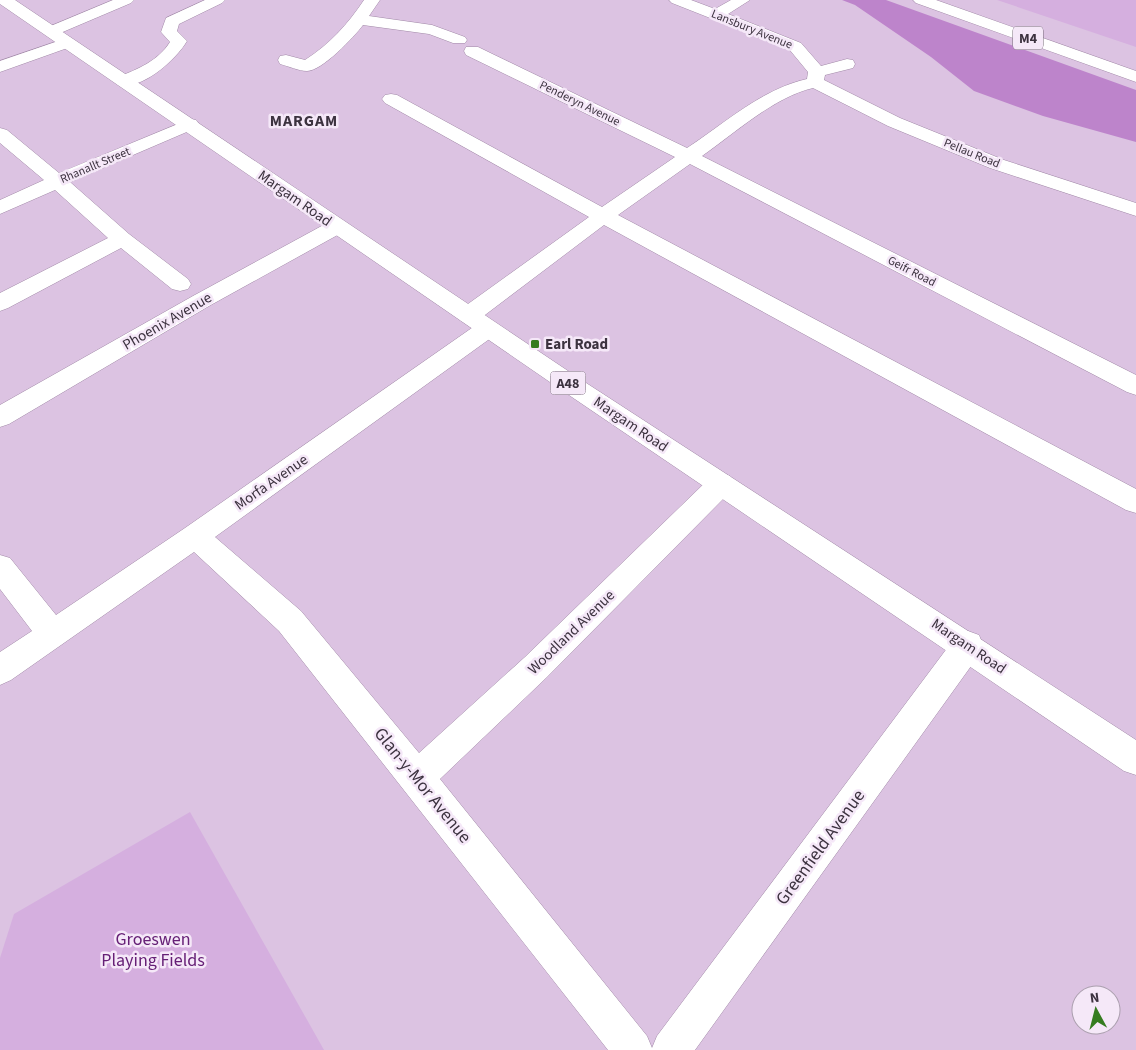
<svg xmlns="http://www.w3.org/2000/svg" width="1136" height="1050" font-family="'Source Sans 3',sans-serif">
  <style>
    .green { fill: #d5afdf }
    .forest { fill: #bd84cb }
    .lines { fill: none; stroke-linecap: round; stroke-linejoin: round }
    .minor-casing { stroke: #a189a7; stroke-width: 1 }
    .major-casing { stroke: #a189a7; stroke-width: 1 }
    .highway-casing { stroke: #a189a7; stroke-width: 1 }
    .minor { fill: #fff; fill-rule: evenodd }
    .major { fill: #fff; fill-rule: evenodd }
    .highway { fill: #fff; fill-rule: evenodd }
    .poi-dot { fill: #357c20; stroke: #f5e8f8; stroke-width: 2 }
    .labels { text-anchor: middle; stroke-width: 5; stroke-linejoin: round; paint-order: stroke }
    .far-street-label { font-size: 12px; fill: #3c323f; stroke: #f5e8f8 }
    .shield { fill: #f5e8f8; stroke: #746976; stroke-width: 1 }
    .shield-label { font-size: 14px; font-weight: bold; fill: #3c323f }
    .street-label { font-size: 15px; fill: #3c323f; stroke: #f5e8f8 }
    .poi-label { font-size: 15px; font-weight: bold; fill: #3c323f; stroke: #f5e8f8; text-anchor: start }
    .far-district-label { font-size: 16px; font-weight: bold; letter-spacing: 1px; fill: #3c323f; stroke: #f5e8f8 }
    .near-street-label { font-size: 18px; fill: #3c323f; stroke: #f5e8f8 }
    .near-park-label { font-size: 18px; fill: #662076; stroke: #f5e8f8 }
  </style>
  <rect width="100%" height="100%" fill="#dcc3e2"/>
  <g class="green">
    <polygon points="997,0 1136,0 1136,47"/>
    <polygon points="190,812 324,1050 0,1050 0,958 14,914"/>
  </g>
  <polygon class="forest" points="842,0 886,0 1136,90 1136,142 1043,116 974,91 931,57 855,5"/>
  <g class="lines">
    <defs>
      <g id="minor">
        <polygon points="113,0 134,0 131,3 58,34 46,34 44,31 46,28"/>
        <path d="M 205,0 L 225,0 L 222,3 L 179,24 L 177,31 L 187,41 C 176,60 141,91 118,85 L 115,81 L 118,77 C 138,69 158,61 170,42 L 161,32 L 166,18 Z"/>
        <path d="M 364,0 L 380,0 L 369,16 L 432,25 L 465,37 L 467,40 L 465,43 L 453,43 L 429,34 L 363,25 C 354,37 322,71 307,71 C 299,71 288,66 280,64 L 278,60 L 280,56 L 286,55 L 305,60 C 330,44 348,24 364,0 Z"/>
        <path d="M 669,0 L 691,0 L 715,9 L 731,0 L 750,0 L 728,14 L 801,43 L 821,66 L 847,59 L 853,60 L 855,64 L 853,68 L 825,75 L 824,80 L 900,118 L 1004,160 L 1136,203 L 1136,216 L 990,168 L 888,126 L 813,88 C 774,97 735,133 702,156 L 1136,375 L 1136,395 L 1127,392 L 690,164 L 618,215 L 1136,489 L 1136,513 L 1126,510 L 604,225 L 477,321 L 469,323 L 461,321 L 458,315 L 461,309 L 589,217 L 385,103 L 382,99 L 385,95 L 391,94 L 397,95 L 602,207 L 675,157 L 466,55 L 464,51 L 466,47 L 478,47 L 687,148 C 725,123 762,89 807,79 L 808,72 L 789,49 L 672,3 Z"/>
        <polygon points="67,38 73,40 75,43 73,46 0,72 0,61"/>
        <polygon points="190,119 196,120 199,124 196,128 70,182 129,234 188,279 191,284 188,289 180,291 172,289 121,248 8,308 0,311 0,293 108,238 55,190 0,214 0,200 44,180 0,143 0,128 7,130 59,173"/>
        <polygon points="336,220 343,222 346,227 343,232 209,306 9,424 0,427 0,405 193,296 329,222"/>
        <polygon points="487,321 495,323 498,329 495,335 215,537 301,611 419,753 525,657 712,476 721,473 730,476 734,484 730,492 547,677 440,779 647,1036 652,1048 657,1036 957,635 968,631 979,635 983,645 979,655 695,1050 608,1050 279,631 194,552 11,680 0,685 0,652 32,631 0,589 0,555 10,558 56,615 185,528 479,323"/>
      </g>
      <polygon id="major" points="0,0 15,0 580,379 1136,740 1136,775 1124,771 563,391 0,4"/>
      <polygon id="highway" points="913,0 936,0 1136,71 1136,82 916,3"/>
    </defs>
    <use href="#minor" class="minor-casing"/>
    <use href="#major" class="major-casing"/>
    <use href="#highway" class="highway-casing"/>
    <use href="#minor" class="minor"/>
    <use href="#major" class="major"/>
    <use href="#highway" class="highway"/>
  </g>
  <rect class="poi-dot" x="530" y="339" width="10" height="10" rx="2.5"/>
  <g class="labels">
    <g class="far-street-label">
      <text transform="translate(752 29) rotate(22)" y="4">Lansbury Avenue</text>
      <text transform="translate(580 103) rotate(26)" y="4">Penderyn Avenue</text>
      <text transform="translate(972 153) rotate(22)" y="4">Pellau Road</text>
      <text transform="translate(95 165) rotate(-23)" y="4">Rhanallt Street</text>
      <text transform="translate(912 271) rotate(27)" y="4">Geifr Road</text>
    </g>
    <g class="shield">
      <rect x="1013" y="26.5" width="30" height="23" rx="4"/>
      <rect x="550.5" y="371.5" width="35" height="23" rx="4"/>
    </g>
    <g class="shield-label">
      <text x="1028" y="43">M4</text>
      <text x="568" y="388">A48</text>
    </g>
    <g class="street-label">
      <text transform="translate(295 198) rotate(35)" y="5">Margam Road</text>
      <text transform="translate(167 321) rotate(-30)" y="5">Phoenix Avenue</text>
      <text transform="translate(631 424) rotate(34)" y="5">Margam Road</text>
      <text transform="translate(271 482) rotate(-35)" y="5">Morfa Avenue</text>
      <text transform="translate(571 632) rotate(-44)" y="5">Woodland Avenue</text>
      <text transform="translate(969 646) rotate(34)" y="5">Margam Road</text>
    </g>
    <g class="poi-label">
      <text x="545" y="349">Earl Road</text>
    </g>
    <g class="far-district-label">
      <text x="304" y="126">MARGAM</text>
    </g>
    <g class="near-street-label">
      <text transform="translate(423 785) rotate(51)" y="6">Glan-y-Mor Avenue</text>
      <text transform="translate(820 847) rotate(-54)" y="6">Greenfield Avenue</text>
    </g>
    <g class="near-park-label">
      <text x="153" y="945">Groeswen<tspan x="153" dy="21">Playing Fields</tspan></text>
    </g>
  </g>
  <g transform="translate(1096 1010) rotate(353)"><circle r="24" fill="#f5e8f8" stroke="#ab9fae"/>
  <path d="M0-4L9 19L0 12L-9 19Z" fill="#357c20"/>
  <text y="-8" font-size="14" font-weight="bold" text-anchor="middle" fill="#3c323f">N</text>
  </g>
</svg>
